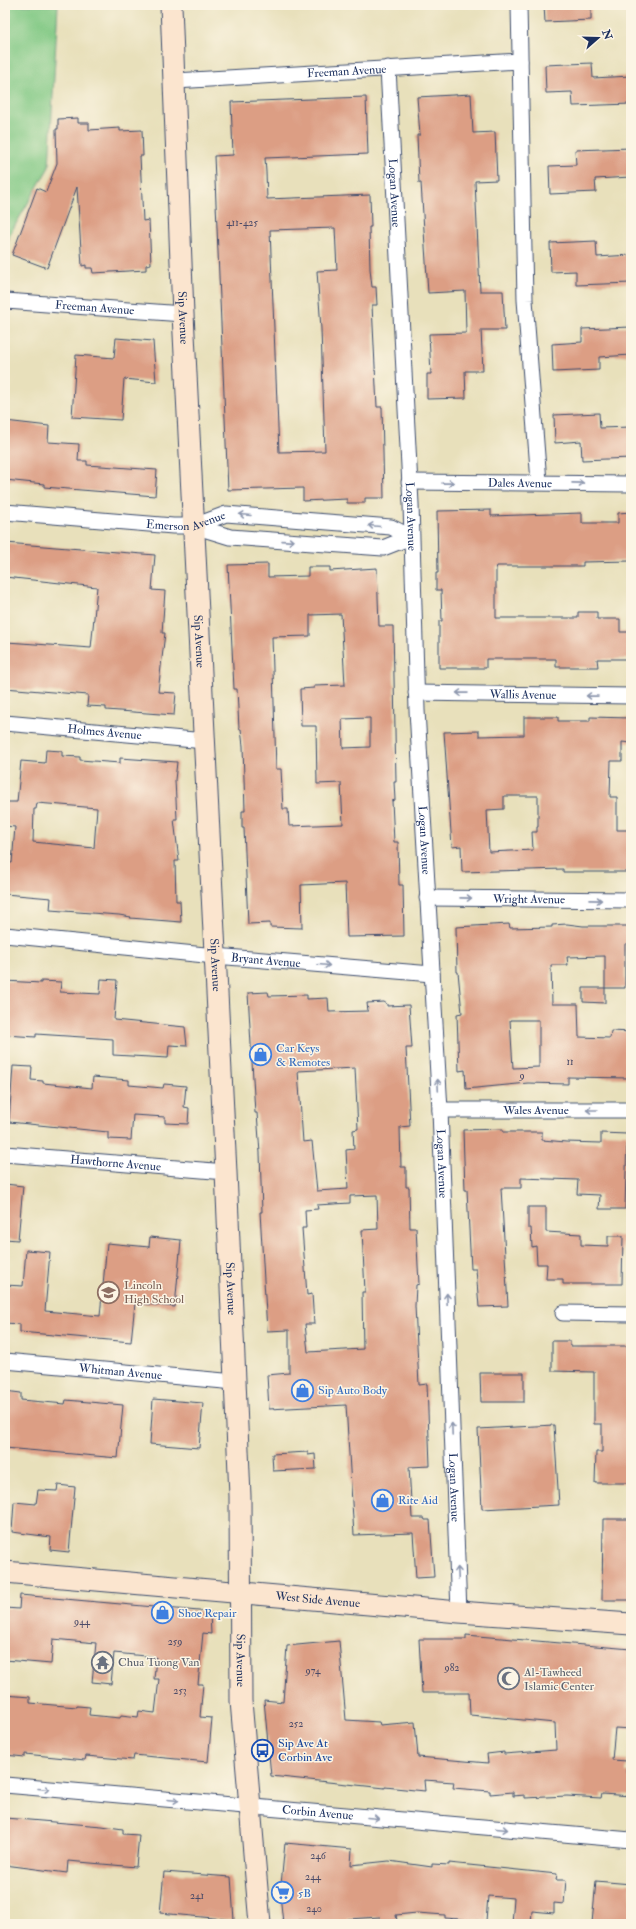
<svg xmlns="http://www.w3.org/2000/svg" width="636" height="1929" font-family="'IM FELL Double Pica',serif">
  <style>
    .green { fill: #82c985; stroke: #4e7c72 }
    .building { fill: #dc9e84; fill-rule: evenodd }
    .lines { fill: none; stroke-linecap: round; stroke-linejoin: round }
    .street-casing { stroke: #3a4a6c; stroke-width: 17 }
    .secondary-casing { stroke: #3a4a6c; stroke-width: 23 }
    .street { stroke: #fff; stroke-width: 15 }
    .secondary { stroke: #fbe5cf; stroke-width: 21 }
    .oneway { stroke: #8d97ae }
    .labels { text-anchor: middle; stroke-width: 3; stroke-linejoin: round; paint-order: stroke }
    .number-label { font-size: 10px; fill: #4b4b68 }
    .street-label { font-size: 12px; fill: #1b2f5e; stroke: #fcf5e5 }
    .shop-label { font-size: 12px; fill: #366cbe; stroke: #fcf5e5; text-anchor: start }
    .education-label { font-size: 12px; fill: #785e54; stroke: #fcf5e5; text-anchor: start }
    .worship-label { font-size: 12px; fill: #5b616d; stroke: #fcf5e5; text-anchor: start }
    .transit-label { font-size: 12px; fill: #164399; stroke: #fcf5e5; text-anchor: start }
  </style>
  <rect width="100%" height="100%" fill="#fcf5e5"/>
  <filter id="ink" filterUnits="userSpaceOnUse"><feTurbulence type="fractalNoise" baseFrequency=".025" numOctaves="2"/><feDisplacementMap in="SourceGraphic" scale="8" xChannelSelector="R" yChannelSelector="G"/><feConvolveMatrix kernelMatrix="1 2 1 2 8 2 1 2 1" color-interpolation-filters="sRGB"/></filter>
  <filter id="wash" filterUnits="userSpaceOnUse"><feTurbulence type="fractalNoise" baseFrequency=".012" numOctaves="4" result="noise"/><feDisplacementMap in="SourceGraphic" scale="16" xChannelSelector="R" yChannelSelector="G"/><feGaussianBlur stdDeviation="0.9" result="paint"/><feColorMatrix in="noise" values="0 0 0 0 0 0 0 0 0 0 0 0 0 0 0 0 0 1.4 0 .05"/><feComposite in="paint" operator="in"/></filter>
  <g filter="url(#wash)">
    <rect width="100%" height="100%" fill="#e8e0bb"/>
    <polygon class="green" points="5,5 58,5 49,167 10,234 5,253"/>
    <g id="blocks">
      <g class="building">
        <polygon points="544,5 591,5 591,20 545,22"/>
        <polygon points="592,63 593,78 631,76 631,104 573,106 572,92 546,93 545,65"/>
        <polygon points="471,94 473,133 495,132 497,180 475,181 480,291 503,291 505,330 481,330 483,371 465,371 466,398 427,399 427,374 431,374 429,334 466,333 465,291 428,293 421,183 419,183 417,135 420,135 417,97"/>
        <path d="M 366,97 L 368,154 L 265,158 L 266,172 L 267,199 L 370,195 L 371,227 L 369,227 L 370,269 L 372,287 L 376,287 L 377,305 L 372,305 L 377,407 L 382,407 L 384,498 L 365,498 L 365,503 L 347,503 L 347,499 L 303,501 L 303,488 L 228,490 L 214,156 L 233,155 L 231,102 ZM 335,228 L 337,270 L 317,271 L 321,329 L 325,451 L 279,452 L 270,230 Z"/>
        <polygon points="78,118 78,123 89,123 89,130 120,128 120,131 142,130 143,156 140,156 143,221 149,220 151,264 146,265 146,270 93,273 92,268 86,268 86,265 82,266 77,187 47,268 12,255 37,188 46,192 57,163 56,129 58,129 58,119"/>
        <polygon points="631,148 631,177 595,179 596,192 550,194 549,166 576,165 575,150"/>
        <polygon points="596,241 597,257 631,255 631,283 576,285 576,271 551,272 550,243"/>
        <polygon points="631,327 631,355 599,357 599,370 553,372 552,344 582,342 582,329"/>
        <polygon points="116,338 153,341 156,382 124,379 121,420 72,417 76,355 114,358"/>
        <polygon points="599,413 600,428 631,427 631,458 582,460 581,441 555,443 554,415"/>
        <polygon points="5,421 49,426 48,442 79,444 78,461 87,461 87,465 157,470 155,496 44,487 44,484 5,480"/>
        <polygon points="491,510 491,516 582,513 582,523 618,523 618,513 631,512 631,561 583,562 583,566 497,566 496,569 496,618 578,618 578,612 597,612 597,619 620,619 620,632 631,632 631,659 597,659 598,667 556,667 556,659 486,659 486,668 439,668 439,621 442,621 441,590 436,590 436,573 438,573 437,511"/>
        <polygon points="6,543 155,555 152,590 165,591 162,633 165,633 158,692 176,693 174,715 106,710 106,707 87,706 88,695 5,688 7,642 91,648 97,587 5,577"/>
        <path d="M 268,564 L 268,577 L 308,576 L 308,567 L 330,567 L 330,571 L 377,568 L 379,626 L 393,626 L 396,782 L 394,782 L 395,800 L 392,801 L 394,842 L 398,842 L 399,885 L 403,885 L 404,936 L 347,937 L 345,883 L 301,885 L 302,928 L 270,927 L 270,923 L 248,924 L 244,828 L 242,828 L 242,811 L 245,811 L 243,746 L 241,729 L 239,729 L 237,689 L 234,689 L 228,565 ZM 341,614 L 345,685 L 314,686 L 314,688 L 300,689 L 301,726 L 316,726 L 317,784 L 341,783 L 343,824 L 289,826 L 288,809 L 283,809 L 281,769 L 276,769 L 272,637 L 310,636 L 310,615 ZM 370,718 L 370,747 L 343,748 L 342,719 Z"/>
        <path d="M 524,717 L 558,717 L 558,721 L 590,721 L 590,717 L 631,718 L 631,743 L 622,742 L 622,761 L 611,761 L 610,797 L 617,797 L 617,830 L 631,830 L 631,872 L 563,872 L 563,869 L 462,872 L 461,846 L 452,847 L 444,732 L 479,731 L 479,736 L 524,735 ZM 504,796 L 538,796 L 538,827 L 537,827 L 537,832 L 532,832 L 533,850 L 489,852 L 487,810 L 504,809 Z"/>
        <path d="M 46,750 L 62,751 L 62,756 L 80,757 L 80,760 L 120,763 L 120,758 L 177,762 L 175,780 L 177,819 L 174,819 L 179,861 L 175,861 L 176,901 L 180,901 L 181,922 L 130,918 L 131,917 L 119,915 L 50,910 L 51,898 L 5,894 L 5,862 L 12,863 L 15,827 L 5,826 L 5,802 L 17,802 L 21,761 L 45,763 ZM 37,803 L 97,808 L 94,848 L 33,842 L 34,809 L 36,809 Z"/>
        <path d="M 509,924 L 510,928 L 552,927 L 552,925 L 567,924 L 583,926 L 631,926 L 631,944 L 625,944 L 625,988 L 605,988 L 605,956 L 567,957 L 568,965 L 551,965 L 552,1004 L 578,1004 L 579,1037 L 610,1038 L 611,1031 L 631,1032 L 631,1078 L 568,1077 L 568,1084 L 528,1083 L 466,1089 L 465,1070 L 459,1071 L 457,1014 L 462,1013 L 458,972 L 457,972 L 456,927 ZM 510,1020 L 539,1020 L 539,1067 L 513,1068 Z"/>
        <polygon points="101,979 117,980 114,1020 185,1027 187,1046 169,1045 168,1058 113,1055 113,1039 36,1034 36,1037 5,1035 5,981 41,983 41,981 61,982 60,992 100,994"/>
        <polygon points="583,988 605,988 605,1003 583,1002"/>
        <path d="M 268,992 L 269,996 L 307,995 L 307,999 L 328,998 L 329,1012 L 368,1011 L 367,1003 L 384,1002 L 387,1004 L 387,1006 L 409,1005 L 412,1048 L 406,1048 L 410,1126 L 400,1127 L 401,1167 L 406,1167 L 406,1187 L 409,1187 L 410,1228 L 416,1228 L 419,1284 L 416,1285 L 415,1306 L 419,1385 L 427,1384 L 430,1466 L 409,1467 L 412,1518 L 424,1518 L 425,1520 L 430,1520 L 434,1577 L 416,1578 L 413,1533 L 354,1535 L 346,1405 L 269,1409 L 267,1375 L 289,1373 L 289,1330 L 267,1331 L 260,1212 L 262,1212 L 260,1153 L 257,1113 L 255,1113 L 248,993 ZM 355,1068 L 358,1129 L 353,1130 L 354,1149 L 346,1150 L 348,1189 L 317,1191 L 312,1141 L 303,1142 L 298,1071 ZM 377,1195 L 378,1229 L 362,1230 L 365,1292 L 362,1292 L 363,1349 L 308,1352 L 305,1324 L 314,1324 L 312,1294 L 307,1295 L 302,1228 L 306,1228 L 305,1210 L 318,1209 L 317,1205 L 350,1203 L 350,1196 Z"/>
        <polygon points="13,1066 32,1067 31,1080 43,1081 43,1083 92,1088 93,1077 129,1080 129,1085 163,1088 164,1084 186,1086 184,1107 189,1108 188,1124 165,1123 165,1117 133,1115 131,1140 108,1139 108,1132 9,1122"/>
        <polygon points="503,1129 503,1132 542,1132 542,1140 566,1142 601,1143 601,1133 627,1134 625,1209 599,1209 600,1195 577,1194 578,1180 521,1178 521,1188 501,1188 508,1306 479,1307 476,1269 471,1269 467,1190 465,1190 463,1130"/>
        <polygon points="5,1184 23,1186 18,1240 5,1239"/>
        <polygon points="528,1207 546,1207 546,1232 581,1234 581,1245 608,1246 608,1236 623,1236 622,1284 563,1284 563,1279 546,1279 547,1264 537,1264 536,1246 532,1247 531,1228 528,1228"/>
        <polygon points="150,1237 181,1240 175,1307 135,1303 131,1342 20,1332 20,1324 5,1323 5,1285 23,1286 26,1250 50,1252 45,1311 100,1316 107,1243 149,1247"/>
        <polygon points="552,1341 570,1341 570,1346 631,1346 631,1483 595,1483 596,1452 602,1452 602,1424 594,1424 594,1372 552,1371"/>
        <polygon points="480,1373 524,1373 524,1402 481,1402"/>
        <polygon points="5,1391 21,1393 21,1400 65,1404 66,1400 123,1405 118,1458 5,1448"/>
        <polygon points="153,1399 203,1403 199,1448 150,1444"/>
        <polygon points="554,1425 559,1505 482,1509 478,1429"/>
        <polygon points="308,1452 308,1455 315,1454 316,1469 273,1471 272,1454"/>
        <polygon points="58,1485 75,1487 69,1552 50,1550 51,1537 12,1532 14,1502 36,1504 38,1490 57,1491"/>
        <polygon points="603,1519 631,1519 631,1600 602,1600"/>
        <polygon points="20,1595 210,1612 211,1634 203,1633 198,1684 203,1684 200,1717 212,1718 208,1762 134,1755 133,1760 86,1756 85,1760 25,1754 25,1757 5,1755 5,1695 30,1697 30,1703 77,1707 77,1706 90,1707 89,1715 120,1718 121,1715 138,1717 139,1711 155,1713 159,1679 154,1679 156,1657 114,1653 111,1684 92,1682 96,1643 53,1639 51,1664 5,1660 5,1608 19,1609"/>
        <polygon points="466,1635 631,1649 631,1729 615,1728 612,1760 627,1761 626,1773 631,1773 631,1796 602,1794 601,1798 567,1796 525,1798 525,1795 513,1796 513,1792 490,1794 490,1791 453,1788 454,1782 424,1780 425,1791 385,1787 385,1788 271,1776 264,1700 283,1702 287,1646 339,1641 346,1720 379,1722 380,1725 415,1722 418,1757 488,1763 487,1754 504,1752 504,1754 556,1750 555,1723 470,1715 469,1693 422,1693 419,1639 466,1639"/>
        <polygon points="5,1818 102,1826 123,1829 123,1834 139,1835 136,1867 68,1861 67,1873 5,1865"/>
        <polygon points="285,1843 352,1849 351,1865 389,1861 432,1867 432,1864 449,1865 449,1863 557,1874 556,1880 566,1880 564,1904 554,1903 554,1913 532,1911 531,1924 512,1924 514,1898 488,1896 486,1921 445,1918 445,1915 417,1913 396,1915 397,1921 382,1922 380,1917 348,1919 348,1924 299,1920 299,1924 283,1923 279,1885 281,1885"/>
        <polygon points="164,1872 231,1877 234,1920 160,1913"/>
        <polygon points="596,1881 631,1884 631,1924 592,1923"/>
      </g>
    </g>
  </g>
  <g filter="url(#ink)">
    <use href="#blocks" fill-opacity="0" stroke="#3a4a6c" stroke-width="1"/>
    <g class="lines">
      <defs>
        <g id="street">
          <polyline points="519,5 525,300 539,482"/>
          <path id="s1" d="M 388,68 L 411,504 L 417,710 L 440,1110 L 459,1612"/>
          <path id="s2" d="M 175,81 L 520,61"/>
          <path id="s3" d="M 6,301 L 183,314"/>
          <path id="s4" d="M 409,482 L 631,484"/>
          <path id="s5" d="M 5,512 L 173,526 L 194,526 L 226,514 L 391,527 L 411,537"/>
          <polyline points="194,526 230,537 383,548 411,537"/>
          <path id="s6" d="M 416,693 L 631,696"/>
          <path id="s7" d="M 5,723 L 205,741"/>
          <path id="s8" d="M 427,898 L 631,900"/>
          <path id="s9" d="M 5,935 L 215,956 L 432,974"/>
          <path id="s10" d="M 440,1110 L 631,1110"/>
          <path id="s11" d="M 5,1154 L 226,1172"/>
          <polyline points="563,1313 631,1314"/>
          <path id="s12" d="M 5,1361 L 235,1382"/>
          <path id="s13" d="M 5,1785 L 631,1840"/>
        </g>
        <g id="secondary">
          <path id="s14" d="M 171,5 L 183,314 L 226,1172 L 240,1496 L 241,1701 L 260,1924"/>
          <path id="s15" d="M 5,1572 L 459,1612 L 631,1624"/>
        </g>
      </defs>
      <use href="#street" class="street-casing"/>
      <use href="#secondary" class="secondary-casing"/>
      <use href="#street" class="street"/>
      <use href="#secondary" class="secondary"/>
    </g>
    <defs><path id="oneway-shaft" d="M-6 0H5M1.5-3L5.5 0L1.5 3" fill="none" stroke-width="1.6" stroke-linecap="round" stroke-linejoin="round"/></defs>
    <g class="oneway">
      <use href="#oneway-shaft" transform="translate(448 483) rotate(-1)"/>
      <use href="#oneway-shaft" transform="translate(578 483) rotate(1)"/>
      <use href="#oneway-shaft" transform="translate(245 515) rotate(-175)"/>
      <use href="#oneway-shaft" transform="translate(374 526) rotate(-175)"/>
      <use href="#oneway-shaft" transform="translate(288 541) rotate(4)"/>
      <use href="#oneway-shaft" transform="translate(462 693) rotate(-179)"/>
      <use href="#oneway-shaft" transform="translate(592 696) rotate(-179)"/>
      <use href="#oneway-shaft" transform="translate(466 898) rotate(1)"/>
      <use href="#oneway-shaft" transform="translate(596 900) rotate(1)"/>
      <use href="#oneway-shaft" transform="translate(324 965) rotate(5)"/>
      <use href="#oneway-shaft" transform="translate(438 1085) rotate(-93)"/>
      <use href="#oneway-shaft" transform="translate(592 1110) rotate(-180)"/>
      <use href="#oneway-shaft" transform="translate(447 1299) rotate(-92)"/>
      <use href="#oneway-shaft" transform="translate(452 1429) rotate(-92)"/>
      <use href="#oneway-shaft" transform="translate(458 1573) rotate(-93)"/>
      <use href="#oneway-shaft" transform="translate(44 1789) rotate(5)"/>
      <use href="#oneway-shaft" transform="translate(173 1800) rotate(5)"/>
      <use href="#oneway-shaft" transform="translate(373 1818) rotate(5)"/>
      <use href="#oneway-shaft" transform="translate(502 1829) rotate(5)"/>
    </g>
  </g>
  <defs>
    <symbol id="shop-ring" viewBox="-11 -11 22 22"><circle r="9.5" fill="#fcf5e5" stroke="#3f7fe0" stroke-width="1.5"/><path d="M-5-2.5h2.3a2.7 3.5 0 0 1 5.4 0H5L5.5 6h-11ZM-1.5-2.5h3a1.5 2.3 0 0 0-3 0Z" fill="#3f7fe0"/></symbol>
    <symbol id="school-ring" viewBox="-11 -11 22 22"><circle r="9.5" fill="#fcf5e5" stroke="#8d6e63" stroke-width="1.5"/><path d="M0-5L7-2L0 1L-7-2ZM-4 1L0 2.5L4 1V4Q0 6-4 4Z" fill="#8d6e63"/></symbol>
    <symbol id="temple-ring" viewBox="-11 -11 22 22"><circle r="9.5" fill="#fcf5e5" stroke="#6b7280" stroke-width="1.5"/><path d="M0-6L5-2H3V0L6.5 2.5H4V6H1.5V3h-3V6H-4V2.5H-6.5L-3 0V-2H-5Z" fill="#6b7280"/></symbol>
    <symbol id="mosque-ring" viewBox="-11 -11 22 22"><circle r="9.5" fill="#fcf5e5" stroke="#6b7280" stroke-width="1.5"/><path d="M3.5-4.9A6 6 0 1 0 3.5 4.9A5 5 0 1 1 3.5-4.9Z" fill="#6b7280"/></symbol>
    <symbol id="bus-ring" viewBox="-11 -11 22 22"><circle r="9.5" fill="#fcf5e5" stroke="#1a4fb4" stroke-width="1.5"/><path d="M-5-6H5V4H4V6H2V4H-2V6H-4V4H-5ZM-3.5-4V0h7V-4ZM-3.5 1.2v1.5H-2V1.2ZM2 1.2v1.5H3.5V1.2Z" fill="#1a4fb4"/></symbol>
    <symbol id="supermarket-ring" viewBox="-11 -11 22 22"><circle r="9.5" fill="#fcf5e5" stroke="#3f7fe0" stroke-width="1.5"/><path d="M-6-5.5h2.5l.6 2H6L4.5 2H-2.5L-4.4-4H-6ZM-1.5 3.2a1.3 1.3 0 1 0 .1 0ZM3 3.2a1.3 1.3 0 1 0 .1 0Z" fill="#3f7fe0"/></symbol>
  </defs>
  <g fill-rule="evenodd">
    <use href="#shop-ring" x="248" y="1042" width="25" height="25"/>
    <use href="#school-ring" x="96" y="1280" width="25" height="25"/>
    <use href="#shop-ring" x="290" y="1378" width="25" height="25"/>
    <use href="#shop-ring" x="370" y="1488" width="25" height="25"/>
    <use href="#shop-ring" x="150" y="1600" width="25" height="25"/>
    <use href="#temple-ring" x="90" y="1650" width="25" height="25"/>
    <use href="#mosque-ring" x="496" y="1666" width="25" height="25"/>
    <use href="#bus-ring" x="250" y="1738" width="25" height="25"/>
    <use href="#supermarket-ring" x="270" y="1880" width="25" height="25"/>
  </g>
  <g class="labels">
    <g class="number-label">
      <text x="242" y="226">411-425</text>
      <text x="570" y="1065">11</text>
      <text x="522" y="1079">9</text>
      <text x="82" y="1625">944</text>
      <text x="175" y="1645">259</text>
      <text x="452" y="1671">982</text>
      <text x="313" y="1674">974</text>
      <text x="180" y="1694">253</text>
      <text x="296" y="1727">252</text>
      <text x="318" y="1859">246</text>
      <text x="313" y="1880">244</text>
      <text x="197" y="1899">241</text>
      <text x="314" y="1912">240</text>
    </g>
    <g class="street-label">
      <text dy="4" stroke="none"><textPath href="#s2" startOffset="172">Freeman Avenue</textPath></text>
      <text dy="4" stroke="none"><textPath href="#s1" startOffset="125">Logan Avenue</textPath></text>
      <text dy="4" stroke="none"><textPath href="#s3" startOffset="89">Freeman Avenue</textPath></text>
      <text dy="4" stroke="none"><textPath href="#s14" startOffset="313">Sip Avenue</textPath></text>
      <text dy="4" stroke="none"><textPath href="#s4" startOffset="111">Dales Avenue</textPath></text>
      <text dy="4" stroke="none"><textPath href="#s1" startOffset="449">Logan Avenue</textPath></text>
      <text dy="4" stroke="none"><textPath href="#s5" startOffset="182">Emerson Avenue</textPath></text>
      <text dy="4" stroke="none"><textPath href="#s14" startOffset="637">Sip Avenue</textPath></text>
      <text dy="4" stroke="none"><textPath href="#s6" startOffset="107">Wallis Avenue</textPath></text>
      <text dy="4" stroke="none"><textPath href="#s7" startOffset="100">Holmes Avenue</textPath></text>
      <text dy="4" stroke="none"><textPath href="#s1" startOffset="773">Logan Avenue</textPath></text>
      <text dy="4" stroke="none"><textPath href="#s8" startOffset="102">Wright Avenue</textPath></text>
      <text dy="4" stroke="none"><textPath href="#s9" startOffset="262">Bryant Avenue</textPath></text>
      <text dy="4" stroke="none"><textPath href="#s14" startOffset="961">Sip Avenue</textPath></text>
      <text dy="4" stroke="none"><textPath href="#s10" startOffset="96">Wales Avenue</textPath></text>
      <text dy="4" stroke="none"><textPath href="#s11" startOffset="111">Hawthorne Avenue</textPath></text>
      <text dy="4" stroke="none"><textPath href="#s1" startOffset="1097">Logan Avenue</textPath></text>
      <text dy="4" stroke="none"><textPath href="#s14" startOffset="1285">Sip Avenue</textPath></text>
      <text dy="4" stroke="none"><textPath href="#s12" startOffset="116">Whitman Avenue</textPath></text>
      <text dy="4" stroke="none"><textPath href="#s1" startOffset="1421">Logan Avenue</textPath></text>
      <text dy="4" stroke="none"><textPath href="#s15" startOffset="314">West Side Avenue</textPath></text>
      <text dy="4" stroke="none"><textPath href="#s14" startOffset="1657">Sip Avenue</textPath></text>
      <text dy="4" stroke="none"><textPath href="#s13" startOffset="314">Corbin Avenue</textPath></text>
    </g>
    <g class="shop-label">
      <text x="276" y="1052">Car Keys<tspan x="276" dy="14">&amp; Remotes</tspan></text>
      <text x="318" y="1394">Sip Auto Body</text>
      <text x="398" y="1504">Rite Aid</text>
      <text x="178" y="1617">Shoe Repair</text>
      <text x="298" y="1897">5B</text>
    </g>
    <g class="education-label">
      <text x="124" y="1289">Lincoln<tspan x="124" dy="14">High School</tspan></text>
    </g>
    <g class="worship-label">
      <text x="118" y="1666">Chua Tuong Van</text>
      <text x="524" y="1676">Al-Tawheed<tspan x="524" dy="14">Islamic Center</tspan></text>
    </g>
    <g class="transit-label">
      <text x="278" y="1747">Sip Ave At<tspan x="278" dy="14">Corbin Ave</tspan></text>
    </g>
  </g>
  <rect width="636" height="1929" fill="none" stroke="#fcf5e5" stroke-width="20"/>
  <g transform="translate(598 38) rotate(70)" stroke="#fcf5e5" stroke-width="3" paint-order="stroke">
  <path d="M0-3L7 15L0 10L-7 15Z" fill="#1b2f5e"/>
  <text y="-6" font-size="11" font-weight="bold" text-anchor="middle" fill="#1b2f5e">N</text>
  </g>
</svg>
